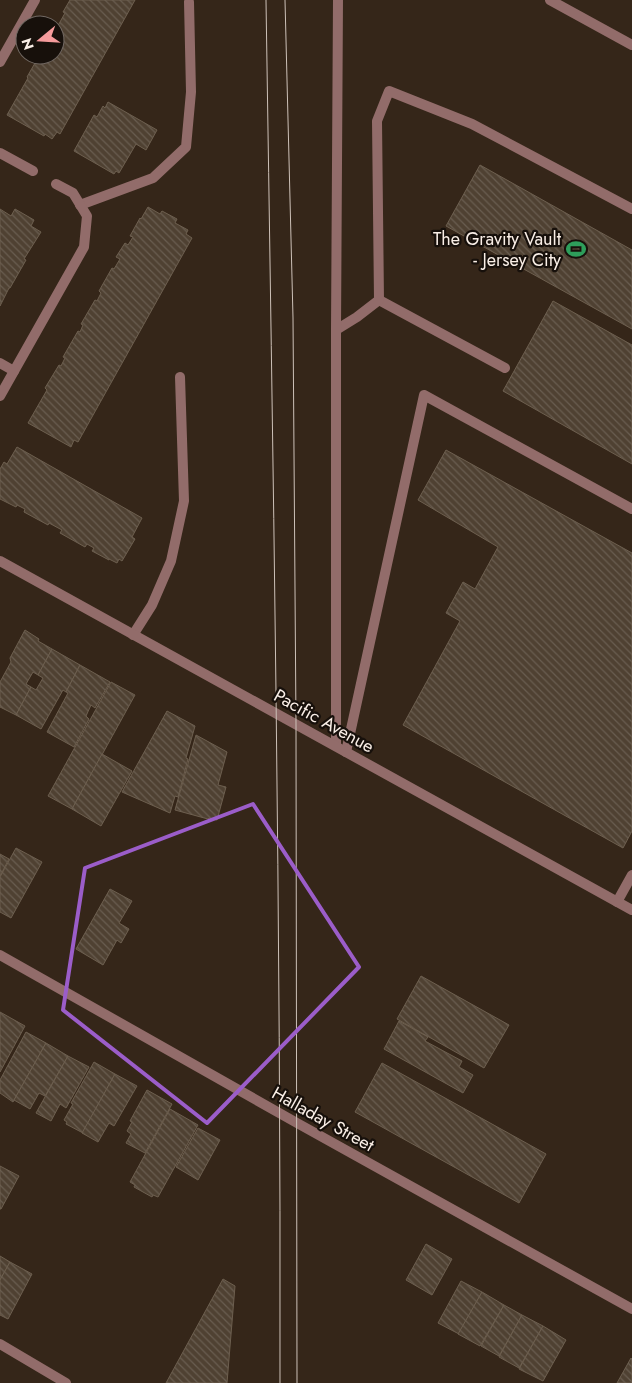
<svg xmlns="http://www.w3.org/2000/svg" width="632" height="1383" font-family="Jost,sans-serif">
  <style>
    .building { fill: url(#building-back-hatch); stroke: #6d5f4f }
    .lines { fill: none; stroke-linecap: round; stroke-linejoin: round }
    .service { stroke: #926c6a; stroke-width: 10 }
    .minor { stroke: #926c6a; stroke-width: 10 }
    .tertiary { stroke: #926c6a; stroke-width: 10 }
    .tram { stroke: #cdc1b8; stroke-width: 1 }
    .marked { fill: none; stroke: #9b5dc9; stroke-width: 4; stroke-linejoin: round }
    .labels { text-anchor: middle; stroke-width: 4.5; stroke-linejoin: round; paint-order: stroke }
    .poi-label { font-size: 18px; fill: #faefe7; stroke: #17100b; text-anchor: end }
    .street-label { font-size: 18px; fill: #faefe7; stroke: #17100b }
  </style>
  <defs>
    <pattern id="building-back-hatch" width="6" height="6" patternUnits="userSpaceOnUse" patternTransform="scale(1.25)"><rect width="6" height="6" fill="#4f4132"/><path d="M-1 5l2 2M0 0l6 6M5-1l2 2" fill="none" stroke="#695d50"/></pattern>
  </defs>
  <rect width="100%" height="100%" fill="#352619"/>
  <g class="building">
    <polygon points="70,0 135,0 60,134 57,132 52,139 45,134 44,136 7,115 28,78 27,77 35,63 36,64 41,55 55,55 55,31 65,13 63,12"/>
    <polygon points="108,102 157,130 146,150 136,144 119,173 116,171 114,174 74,151 94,115 97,117 103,106 105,108"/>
    <polygon points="480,165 632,250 632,329 446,226"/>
    <polygon points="148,207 160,214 162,211 177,219 175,223 188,230 186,234 192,238 78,442 74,440 71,447 28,423 47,390 45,388 59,365 61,366 65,358 63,357 78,331 80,332 83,325 81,324 95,300 97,301 101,293 99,291 112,268 114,269 120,259 116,257 125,243 128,245 133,237 130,236 140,218 141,219"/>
    <polygon points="0,209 11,216 15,209 34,220 31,226 41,232 24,259 26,260 10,288 9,288 0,306"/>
    <polygon points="553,301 632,345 632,464 503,391"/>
    <polygon points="17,447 142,518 132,537 135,539 122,561 119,559 117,563 109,559 109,560 92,551 94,548 87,544 85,547 60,533 62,530 49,523 48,525 24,512 25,509 17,505 16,507 0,499 0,469 4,462 7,464"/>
    <polygon points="446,450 632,553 632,831 623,848 403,725 460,621 446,613 463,582 475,589 498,547 418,500"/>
    <polygon points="25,630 39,639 38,641 52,649 38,675 33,672 26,684 31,687 16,715 0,707 0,682 11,662 10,658"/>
    <polygon points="52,649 80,665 66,692 63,690 41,729 16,715 31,687 36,690 43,678 38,675"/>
    <polygon points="80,665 110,682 95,708 91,705 86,716 89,719 74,747 47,732 68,693 66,692"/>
    <polygon points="111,682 135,695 72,809 48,796"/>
    <polygon points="167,711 195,726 186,758 188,759 178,797 175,796 170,813 122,792"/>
    <polygon points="196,735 227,752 218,785 226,787 217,820 209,818 208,819 175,810"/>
    <polygon points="102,754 132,771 101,826 72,809"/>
    <polygon points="16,848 42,862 11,918 0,912 0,877"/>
    <polygon points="0,854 9,859 0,876"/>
    <polygon points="110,889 132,901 119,923 129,929 121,943 117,940 103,965 76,949"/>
    <polygon points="421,976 509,1025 484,1068 397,1019"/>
    <polygon points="0,1012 25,1026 0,1072"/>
    <polygon points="399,1021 428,1037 425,1041 462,1061 459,1067 473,1075 463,1093 384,1049"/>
    <polygon points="26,1032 46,1043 13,1102 0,1093 0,1080"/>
    <polygon points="46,1043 68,1056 45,1096 39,1093 30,1109 14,1100"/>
    <polygon points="68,1056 89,1067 66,1108 60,1104 51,1121 36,1113"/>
    <polygon points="94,1062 115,1074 83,1133 66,1124 67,1122 64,1120 73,1104 71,1103"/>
    <polygon points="382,1063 546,1154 519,1203 355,1112"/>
    <polygon points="115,1074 137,1086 114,1126 109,1123 98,1142 82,1133"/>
    <polygon points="147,1090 172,1104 145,1153 126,1143 131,1134 127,1131 132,1122 130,1121"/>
    <polygon points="170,1109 198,1125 158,1197 153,1195 152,1197 134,1187 135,1185 130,1182"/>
    <polygon points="198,1128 220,1140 198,1180 176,1167"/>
    <polygon points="0,1166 19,1176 1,1209 0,1209"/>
    <polygon points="426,1244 452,1259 432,1295 406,1280"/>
    <polygon points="0,1256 10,1262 0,1280"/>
    <polygon points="10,1262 32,1274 8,1319 0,1315 0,1280"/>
    <polygon points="223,1279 235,1286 227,1383 166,1383"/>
    <polygon points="461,1281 482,1292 459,1334 438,1323"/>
    <polygon points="482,1292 504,1305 480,1346 458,1334"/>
    <polygon points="504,1305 522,1315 499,1356 481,1346"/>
    <polygon points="522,1315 543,1326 519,1368 499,1357"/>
    <polygon points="543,1326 566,1340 543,1381 519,1369"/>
    <polygon points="631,1358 632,1359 632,1383 617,1383"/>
  </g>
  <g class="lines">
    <g class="service">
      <polyline points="550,0 632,45"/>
      <polyline points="379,300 505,368"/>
      <polyline points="336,330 357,317 379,300 377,121 389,91 472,124 632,209"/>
      <polyline points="0,363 14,371"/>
      <polyline points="133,635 152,605 171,561 184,501 180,377"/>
      <polyline points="346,752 424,395 632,509"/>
      <polyline points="617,902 632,875"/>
    </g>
    <g class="minor">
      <polyline points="0,62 35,0"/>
      <polyline points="0,153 33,171"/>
      <polyline points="80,205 153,178 186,147 191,92 189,2"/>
      <polyline points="0,396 84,247 87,216 73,193 56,184"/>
      <polyline points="336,746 336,330 338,0"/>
      <polyline points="0,955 297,1123 632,1309"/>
      <polyline points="0,1344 66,1383"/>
    </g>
    <polyline class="tertiary" points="0,561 632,910"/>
    <g class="tram">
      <path d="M 266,0 C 273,461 281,922 280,1383"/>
      <polyline points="285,0 293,318 296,725 297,1383"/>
    </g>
  </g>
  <path class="marked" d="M 253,804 L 359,967 L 207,1123 L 63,1010 L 85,868 Z"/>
  <defs>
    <symbol id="stadium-bare" viewBox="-9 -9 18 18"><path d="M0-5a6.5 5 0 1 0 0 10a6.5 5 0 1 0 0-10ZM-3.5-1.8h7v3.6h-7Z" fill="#2e9e5b" stroke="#17100b" stroke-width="2.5" paint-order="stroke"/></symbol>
  </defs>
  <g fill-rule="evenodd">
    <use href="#stadium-bare" x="562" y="235" width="28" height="28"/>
  </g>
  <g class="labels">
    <g class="poi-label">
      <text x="561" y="245">The Gravity Vault<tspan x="561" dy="21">- Jersey City</tspan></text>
    </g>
    <g class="street-label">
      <text transform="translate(324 721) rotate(29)" y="6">Pacific Avenue</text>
      <text transform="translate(323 1119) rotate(29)" y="6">Halladay Street</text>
    </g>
  </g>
  <g transform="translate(40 40) rotate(252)"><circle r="24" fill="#17100b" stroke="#726963"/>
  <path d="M0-4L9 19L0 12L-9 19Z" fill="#f59b9c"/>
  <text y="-8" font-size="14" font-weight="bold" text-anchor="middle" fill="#faefe7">N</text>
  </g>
</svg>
